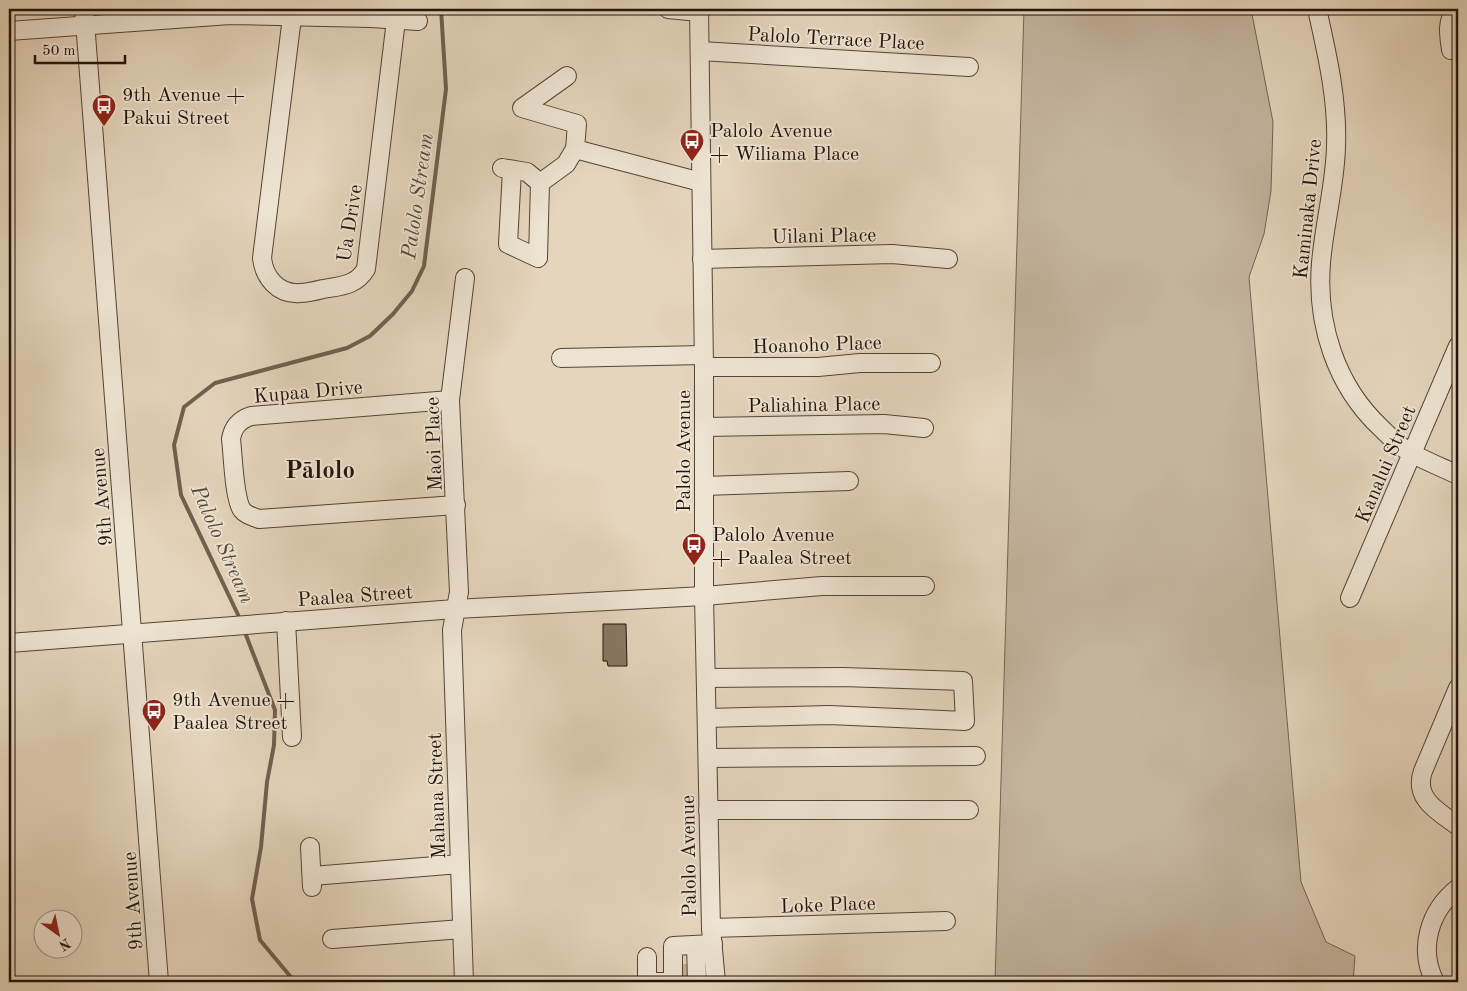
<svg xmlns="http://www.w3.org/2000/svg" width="1467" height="991" font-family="'Old Standard TT',serif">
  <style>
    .green { fill: #c4b49e; stroke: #746454 }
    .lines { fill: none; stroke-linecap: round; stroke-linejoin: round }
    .stream { stroke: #706050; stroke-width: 4 }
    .building { fill: #887866; stroke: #231309 }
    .minor-tunnel { stroke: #beae98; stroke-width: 18; stroke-dasharray: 18 9; stroke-linecap: butt }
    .minor-casing { stroke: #544436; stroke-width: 20 }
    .minor { stroke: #eee4d3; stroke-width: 18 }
    .labels { text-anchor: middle; stroke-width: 4; stroke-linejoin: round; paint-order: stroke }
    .street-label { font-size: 20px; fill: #231309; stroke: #eee4d3 }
    .poi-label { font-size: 20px; fill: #231309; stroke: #eee4d3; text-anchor: start }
    .water-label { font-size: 21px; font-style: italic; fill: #564638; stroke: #eee4d3 }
    .district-label { font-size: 25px; font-weight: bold; fill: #231309; stroke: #eee4d3 }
  </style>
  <rect width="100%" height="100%" fill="#e5d5bc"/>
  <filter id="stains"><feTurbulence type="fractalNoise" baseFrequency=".004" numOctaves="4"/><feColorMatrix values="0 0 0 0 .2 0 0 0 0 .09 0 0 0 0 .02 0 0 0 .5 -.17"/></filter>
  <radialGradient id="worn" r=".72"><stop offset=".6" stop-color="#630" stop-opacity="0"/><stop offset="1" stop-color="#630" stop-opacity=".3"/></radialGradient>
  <polygon class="green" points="1024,9 1251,9 1273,122 1271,191 1264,234 1249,277 1301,882 1326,942 1355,956 1353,982 995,982"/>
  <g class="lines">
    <g class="stream">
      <polyline points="241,621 181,495 174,445 184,407 215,383 347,348 370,336 393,314 412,291 424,266 446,89 441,9"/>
      <polyline points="244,630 275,710 274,745 267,782 261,847 252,899 260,940 295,982"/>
    </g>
  </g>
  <polygon class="building" points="603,624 626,624 627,666 608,666 607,661 603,661"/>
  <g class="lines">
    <polyline class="minor-tunnel" points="683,964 683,977"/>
    <defs>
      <g id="minor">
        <polyline points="84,9 159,982"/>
        <polyline points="668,9 699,12"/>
        <polyline points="699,9 704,367 704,596 711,928 716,982"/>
        <path d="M 1317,9 C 1327,54 1338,100 1336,147 C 1335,186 1324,225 1321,263 C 1316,324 1336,386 1381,428 C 1391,438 1401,448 1413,454 C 1428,462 1443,468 1458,475"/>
        <path d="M 292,17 L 262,258 C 264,277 278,295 300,293 C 307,293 315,291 323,289 C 340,286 356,286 366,269 L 396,20"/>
        <polyline points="9,31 230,15 371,18 418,21"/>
        <path d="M 1451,50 C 1449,35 1446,22 1456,9"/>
        <polyline points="700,51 969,67"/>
        <polyline points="567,76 522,108 577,124 575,149 701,182"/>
        <polyline points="502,168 527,172 540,183"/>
        <polyline points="512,170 508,244 538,258 540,183 566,164 575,149"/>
        <polyline points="702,259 892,254 948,259"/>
        <polyline points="561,358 703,355"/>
        <polyline points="704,367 818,367 860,363 931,363"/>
        <path d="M 450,400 L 251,416 C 239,420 233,427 231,439 C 233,455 234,498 242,510 C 246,515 253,517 259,519 L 456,505"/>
        <polyline points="704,427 884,424 924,428"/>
        <polyline points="704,486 849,481"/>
        <polyline points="1350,598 1458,346"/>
        <polyline points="286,621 292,737"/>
        <polyline points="9,643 455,609 704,596 822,586 925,586"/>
        <polyline points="706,678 843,677 963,681 965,721 829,715 707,718"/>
        <path d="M 1458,688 L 1423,771 C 1413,799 1439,812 1458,826"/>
        <polyline points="708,758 976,756"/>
        <polyline points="708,810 969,810"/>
        <polyline points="310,847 312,887"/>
        <polyline points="312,876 460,864"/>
        <polyline points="711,928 946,921"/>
        <polyline points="332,939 462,929"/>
        <polyline points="696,945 697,982"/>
        <polyline points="647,957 647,982 667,982"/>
        <polyline points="464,982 452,630 459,592 450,400 465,278"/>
        <polyline points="673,982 673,946 713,944"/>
        <path d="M 1435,982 C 1418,949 1429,911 1458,888"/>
      </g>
    </defs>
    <use href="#minor" class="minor-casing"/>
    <use href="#minor" class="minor"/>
  </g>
  <defs>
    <symbol id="bus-pin" viewBox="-11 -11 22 30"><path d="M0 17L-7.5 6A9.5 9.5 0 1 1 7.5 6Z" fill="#8f2418" stroke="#eee4d3"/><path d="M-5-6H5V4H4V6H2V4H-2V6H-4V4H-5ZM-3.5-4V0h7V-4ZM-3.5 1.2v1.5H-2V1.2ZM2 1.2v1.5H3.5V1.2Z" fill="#fff"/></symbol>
  </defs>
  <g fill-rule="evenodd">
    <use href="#bus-pin" x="90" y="92" width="28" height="38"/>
    <use href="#bus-pin" x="678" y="127" width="28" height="38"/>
    <use href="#bus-pin" x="680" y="531" width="28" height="38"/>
    <use href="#bus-pin" x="140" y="697" width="28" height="38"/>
  </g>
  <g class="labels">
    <g class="street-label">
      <text transform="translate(836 38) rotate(3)" y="7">Palolo Terrace Place</text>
      <text transform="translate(1307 209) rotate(-84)" y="7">Kaminaka Drive</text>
      <text transform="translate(349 223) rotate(-81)" y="7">Ua Drive</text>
      <text transform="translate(824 235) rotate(-1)" y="7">Uilani Place</text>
      <text transform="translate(817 344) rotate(-2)" y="7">Hoanoho Place</text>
      <text transform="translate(308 391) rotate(-5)" y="7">Kupaa Drive</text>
      <text transform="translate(814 404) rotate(-1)" y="7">Paliahina Place</text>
      <text transform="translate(433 444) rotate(-92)" y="7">Maoi Place</text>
      <text transform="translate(683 451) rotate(-90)" y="7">Palolo Avenue</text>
      <text transform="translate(1385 464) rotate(-67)" y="7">Kanalui Street</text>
      <text transform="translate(101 497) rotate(-95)" y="7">9th Avenue</text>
      <text transform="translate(355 595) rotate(-4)" y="7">Paalea Street</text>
      <text transform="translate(436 796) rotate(-92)" y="7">Mahana Street</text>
      <text transform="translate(688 856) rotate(-91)" y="7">Palolo Avenue</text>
      <text transform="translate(132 901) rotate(-94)" y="7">9th Avenue</text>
      <text transform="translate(828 904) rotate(-2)" y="7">Loke Place</text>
    </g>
    <g class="poi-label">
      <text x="122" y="101">9th Avenue +<tspan x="122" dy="23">Pakui Street</tspan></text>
      <text x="710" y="137">Palolo Avenue<tspan x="710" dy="23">+ Wiliama Place</tspan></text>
      <text x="712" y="541">Palolo Avenue<tspan x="712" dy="23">+ Paalea Street</tspan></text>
      <text x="172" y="706">9th Avenue +<tspan x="172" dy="23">Paalea Street</tspan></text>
    </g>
    <g class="water-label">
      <text transform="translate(417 196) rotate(-82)" y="7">Palolo Stream</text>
      <text transform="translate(223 544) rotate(66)" y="7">Palolo Stream</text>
    </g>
    <g class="district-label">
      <text x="320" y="478">Pālolo</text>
    </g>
  </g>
  <rect width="1467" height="991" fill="none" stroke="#e5d5bc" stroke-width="30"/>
  <rect x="10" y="10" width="1447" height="971" fill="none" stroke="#231309" stroke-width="2.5"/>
  <rect x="15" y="15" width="1437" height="961" fill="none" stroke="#231309"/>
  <g transform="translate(58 934) rotate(147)"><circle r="24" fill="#eee4d3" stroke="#9d9082"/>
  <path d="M0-4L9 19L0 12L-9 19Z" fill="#8f2418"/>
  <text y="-8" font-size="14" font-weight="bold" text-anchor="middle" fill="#231309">N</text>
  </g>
  <path d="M35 55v8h90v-8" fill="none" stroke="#231309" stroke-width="2.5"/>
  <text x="42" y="55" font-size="15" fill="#231309" stroke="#eee4d3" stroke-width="4" paint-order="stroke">50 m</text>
  <rect width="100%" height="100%" filter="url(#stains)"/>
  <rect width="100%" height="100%" fill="url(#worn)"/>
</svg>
